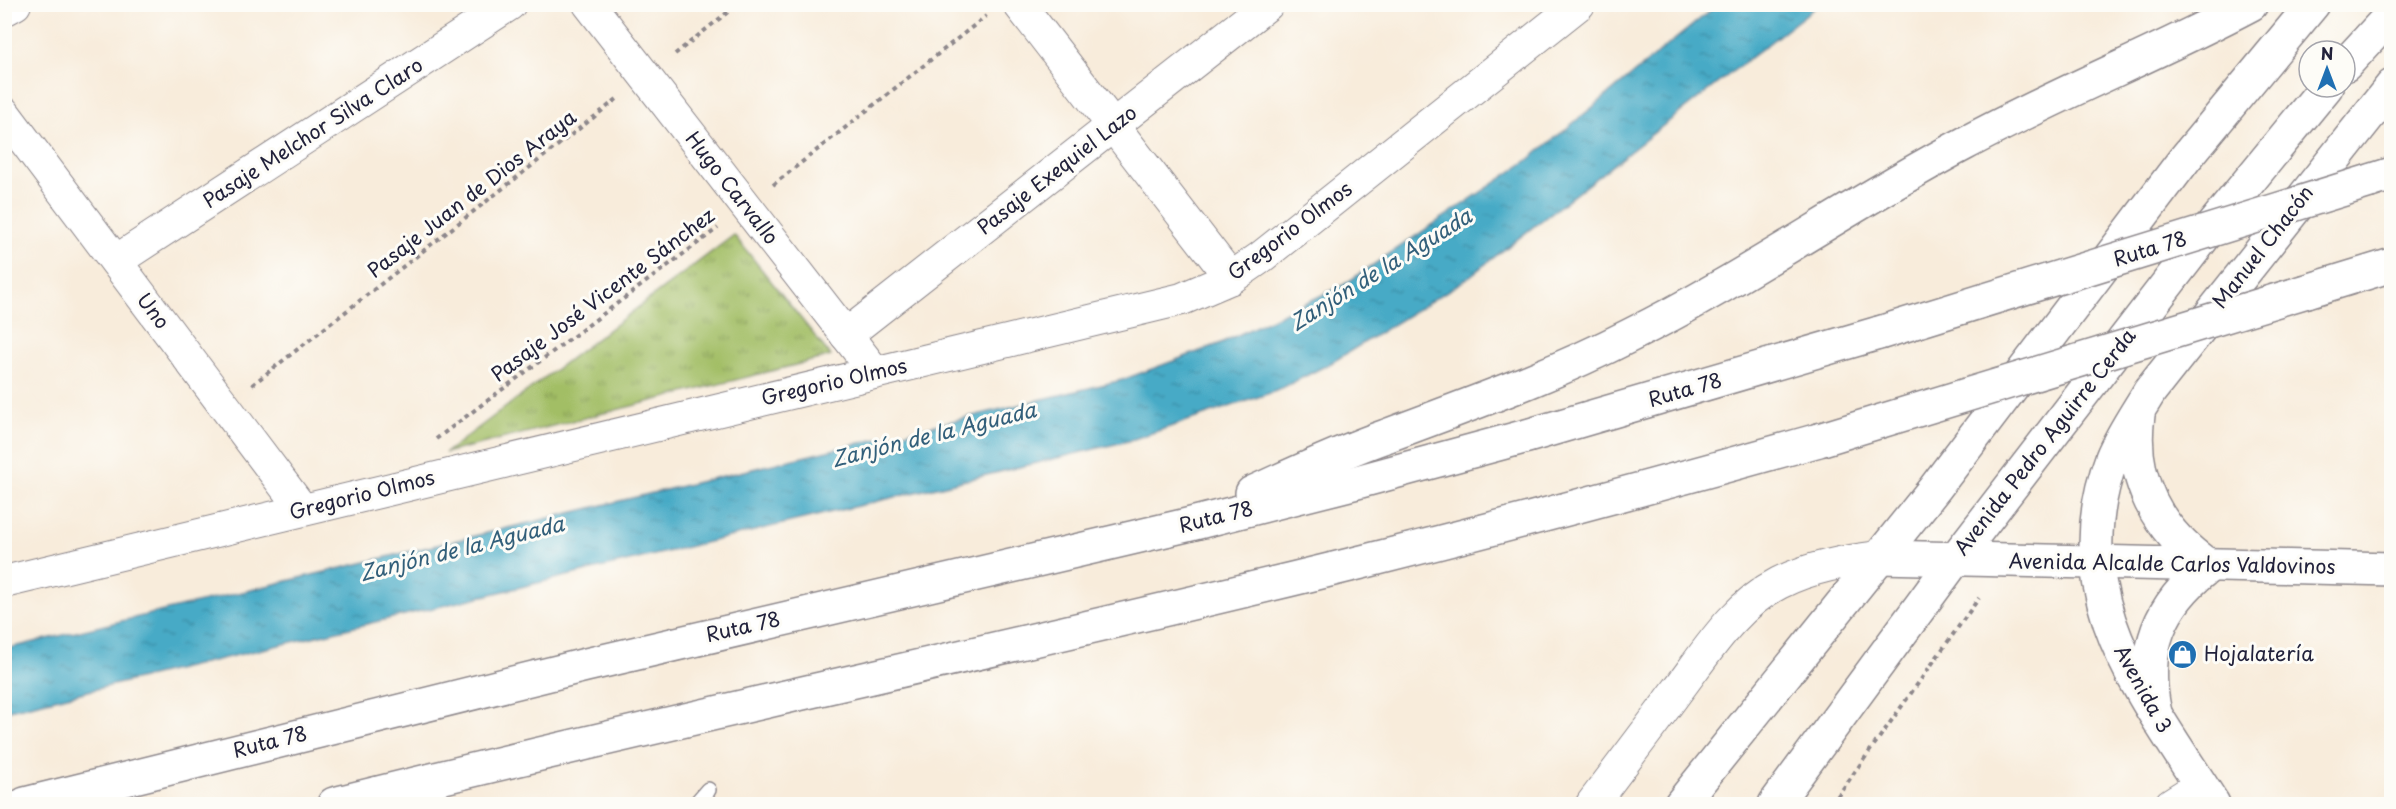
<svg xmlns="http://www.w3.org/2000/svg" width="2396" height="809" font-family="'Playpen Sans',sans-serif">
  <style>
    .grass { fill: url(#grass-tufts); stroke: #627050; stroke-width: 1.5 }
    .water { fill: url(#water-ripples); stroke: #346680; stroke-width: 1.5 }
    .lines { fill: none; stroke-linecap: round; stroke-linejoin: round }
    .service-casing { stroke: #8d878b; stroke-width: 18 }
    .minor-casing { stroke: #8d878b; stroke-width: 34 }
    .tertiary-casing { stroke: #8d878b; stroke-width: 36 }
    .secondary-casing { stroke: #8d878b; stroke-width: 36 }
    .primary-casing { stroke: #8d878b; stroke-width: 36 }
    .motorway-casing { stroke: #8d878b; stroke-width: 36 }
    .path { stroke: #8d878b; stroke-width: 4; stroke-dasharray: 4.5 4.5; stroke-linecap: butt }
    .service { stroke: #fff; stroke-width: 15 }
    .minor { stroke: #fff; stroke-width: 32 }
    .tertiary { stroke: #fff; stroke-width: 33 }
    .secondary { stroke: #fff; stroke-width: 33 }
    .primary { stroke: #fff; stroke-width: 33 }
    .motorway { stroke: #fff; stroke-width: 33 }
    .motorway-bridge-casing { stroke: #8d878b; stroke-width: 36; stroke-linecap: butt }
    .motorway-bridge { stroke: #fff; stroke-width: 33 }
    .labels { text-anchor: middle; stroke-width: 6; stroke-linejoin: round; paint-order: stroke }
    .street-label { font-size: 20px; fill: #22223b; stroke: #fdfcf7 }
    .poi-label { font-size: 20px; fill: #22223b; stroke: #fdfcf7; text-anchor: start }
    .water-label { font-size: 21px; font-style: italic; fill: #325f7a; stroke: #fdfcf7 }
  </style>
  <defs>
    <pattern id="grass-tufts" width="24" height="20" patternUnits="userSpaceOnUse" patternTransform="scale(1.5)"><rect width="24" height="20" fill="#a2be65"/><path d="M3 7l-1-3M5 7V3M7 7l1-3M15 17l-1-3M17 17v-4M19 17l1-3" fill="none" stroke="#849a54"/></pattern>
    <pattern id="water-ripples" width="26" height="14" patternUnits="userSpaceOnUse" patternTransform="scale(1.5)"><rect width="26" height="14" fill="#46aac6"/><path d="M2 4q2-2 4 0t4 0M15 11q2-2 4 0t4 0" fill="none" stroke="#3a8aa2"/></pattern>
  </defs>
  <rect width="100%" height="100%" fill="#fdfcf7"/>
  <filter id="ink" filterUnits="userSpaceOnUse"><feTurbulence type="fractalNoise" baseFrequency=".0167" numOctaves="2"/><feDisplacementMap in="SourceGraphic" scale="12" xChannelSelector="R" yChannelSelector="G"/><feConvolveMatrix kernelMatrix="1 2 1 2 8 2 1 2 1" color-interpolation-filters="sRGB"/></filter>
  <filter id="wash" filterUnits="userSpaceOnUse"><feTurbulence type="fractalNoise" baseFrequency=".008" numOctaves="4" result="noise"/><feDisplacementMap in="SourceGraphic" scale="24" xChannelSelector="R" yChannelSelector="G"/><feGaussianBlur stdDeviation="1.35" result="paint"/><feColorMatrix in="noise" values="0 0 0 0 0 0 0 0 0 0 0 0 0 0 0 0 0 1.4 0 .05"/><feComposite in="paint" operator="in"/></filter>
  <g filter="url(#wash)">
    <rect width="100%" height="100%" fill="#f8ecdb"/>
    <polygon class="grass" points="734,235 831,356 445,453"/>
    <polygon class="water" points="1717,5 1818,5 1465,280 1331,363 1276,391 1128,441 5,711 5,649 1122,380 1219,344 1343,285 1527,161"/>
  </g>
  <g filter="url(#ink)">
    <g class="lines">
      <defs>
        <polyline id="service" points="696,804 708,790"/>
        <g id="minor">
          <polyline points="589,4 875,372"/>
          <polyline points="1019,4 1231,278"/>
          <polyline points="4,10 15,4"/>
          <polyline points="4,113 302,509"/>
          <polyline points="116,261 510,4"/>
          <polyline points="846,335 1268,4"/>
          <polyline points="4,582 1182,299 1231,278 1260,258 1579,4"/>
          <path d="M 1592,804 C 1620,767 1649,729 1677,691 C 1706,653 1734,606 1779,583 C 1811,567 1845,561 1880,557"/>
          <polyline points="2171,804 2201,785"/>
        </g>
        <g id="tertiary">
          <path d="M 2138,415 C 2129,478 2157,531 2209,566"/>
          <path d="M 2213,804 C 2144,695 2060,596 2112,458 C 2122,434 2137,413 2150,391 L 2392,86"/>
        </g>
        <g id="secondary">
          <polyline points="1880,557 2392,569"/>
          <path d="M 2155,713 C 2141,649 2159,605 2209,566"/>
        </g>
        <g id="primary">
          <polyline points="2345,65 2392,14"/>
          <polyline points="1681,804 1935,488 2184,160 2313,4"/>
          <polyline points="1775,804 1956,558 2205,235 2326,87"/>
        </g>
        <g id="motorway">
          <polyline points="2370,181 2392,174"/>
          <polyline points="2307,291 2392,265"/>
          <path d="M 1252,493 C 1296,473 1340,452 1386,436 C 1468,405 1551,376 1629,336 C 1745,279 1850,204 1964,144 C 2058,93 2157,54 2251,4"/>
          <polyline points="25,804 586,665 1187,525 1357,482 1527,436 1879,333"/>
          <path d="M 334,804 C 677,718 1023,646 1366,561 C 1518,523 1669,482 1819,440"/>
        </g>
      </defs>
      <use href="#service" class="service-casing"/>
      <use href="#minor" class="minor-casing"/>
      <use href="#tertiary" class="tertiary-casing"/>
      <use href="#secondary" class="secondary-casing"/>
      <use href="#primary" class="primary-casing"/>
      <use href="#motorway" class="motorway-casing"/>
      <g class="path">
        <polyline points="675,54 738,4"/>
        <polyline points="773,185 986,16"/>
        <polyline points="252,385 617,99"/>
        <polyline points="436,439 718,228"/>
        <polyline points="1832,804 1979,598"/>
      </g>
      <use href="#service" class="service"/>
      <use href="#minor" class="minor"/>
      <use href="#tertiary" class="tertiary"/>
      <use href="#secondary" class="secondary"/>
      <use href="#primary" class="primary"/>
      <use href="#motorway" class="motorway"/>
      <defs>
        <g id="motorway-bridge">
          <polyline points="1879,333 2370,181"/>
          <polyline points="1819,440 2307,291"/>
        </g>
      </defs>
      <use href="#motorway-bridge" class="motorway-bridge-casing"/>
      <use href="#motorway-bridge" class="motorway-bridge"/>
    </g>
  </g>
  <defs>
    <symbol id="shop-disc" viewBox="-11 -11 22 22"><circle r="9.5" fill="#1f6fb2" stroke="#fdfcf7"/><path d="M-5-2.5h2.3a2.7 3.5 0 0 1 5.4 0H5L5.5 6h-11ZM-1.5-2.5h3a1.5 2.3 0 0 0-3 0Z" fill="#fff"/></symbol>
  </defs>
  <g fill-rule="evenodd">
    <use href="#shop-disc" x="2166" y="638" width="33" height="33"/>
  </g>
  <g class="labels">
    <g class="street-label">
      <text transform="translate(313 133) rotate(-33)" y="7">Pasaje Melchor Silva Claro</text>
      <text transform="translate(1057 170) rotate(-38)" y="7">Pasaje Exequiel Lazo</text>
      <text transform="translate(732 188) rotate(52)" y="7">Hugo Carvallo</text>
      <text transform="translate(472 194) rotate(-38)" y="7">Pasaje Juan de Dios Araya</text>
      <text transform="translate(1290 231) rotate(-37)" y="7">Gregorio Olmos</text>
      <text transform="translate(2263 247) rotate(-52)" y="7">Manuel Chacón</text>
      <text transform="translate(2150 249) rotate(-17)" y="7">Ruta 78</text>
      <text transform="translate(603 295) rotate(-37)" y="7">Pasaje José Vicente Sánchez</text>
      <text transform="translate(153 311) rotate(53)" y="7">Uno</text>
      <text transform="translate(834 382) rotate(-13)" y="7">Gregorio Olmos</text>
      <text transform="translate(1685 390) rotate(-16)" y="7">Ruta 78</text>
      <text transform="translate(2045 442) rotate(-52)" y="7">Avenida Pedro Aguirre Cerda</text>
      <text transform="translate(362 495) rotate(-14)" y="7">Gregorio Olmos</text>
      <text transform="translate(1216 517) rotate(-14)" y="7">Ruta 78</text>
      <text transform="translate(2172 564) rotate(1)" y="7">Avenida Alcalde Carlos Valdovinos</text>
      <text transform="translate(743 627) rotate(-13)" y="7">Ruta 78</text>
      <text transform="translate(2143 689) rotate(61)" y="7">Avenida 3</text>
      <text transform="translate(270 742) rotate(-14)" y="7">Ruta 78</text>
    </g>
    <g class="poi-label">
      <text x="2204" y="661">Hojalatería</text>
    </g>
    <g class="water-label">
      <text transform="translate(1381 270) rotate(-32)" y="7">Zanjón de la Aguada</text>
      <text transform="translate(934 435) rotate(-14)" y="7">Zanjón de la Aguada</text>
      <text transform="translate(462 549) rotate(-14)" y="7">Zanjón de la Aguada</text>
    </g>
  </g>
  <rect width="2396" height="809" fill="none" stroke="#fdfcf7" stroke-width="24"/>
  <g transform="translate(2327 69)"><circle r="28" fill="#fdfcf7" stroke="#a5a5ac" stroke-width="1.5"/>
  <path d="M0-4.5L10 22L0 15L-10 22Z" fill="#1f6fb2"/>
  <text y="-9" font-size="16" font-weight="bold" text-anchor="middle" fill="#22223b">N</text>
  </g>
</svg>
